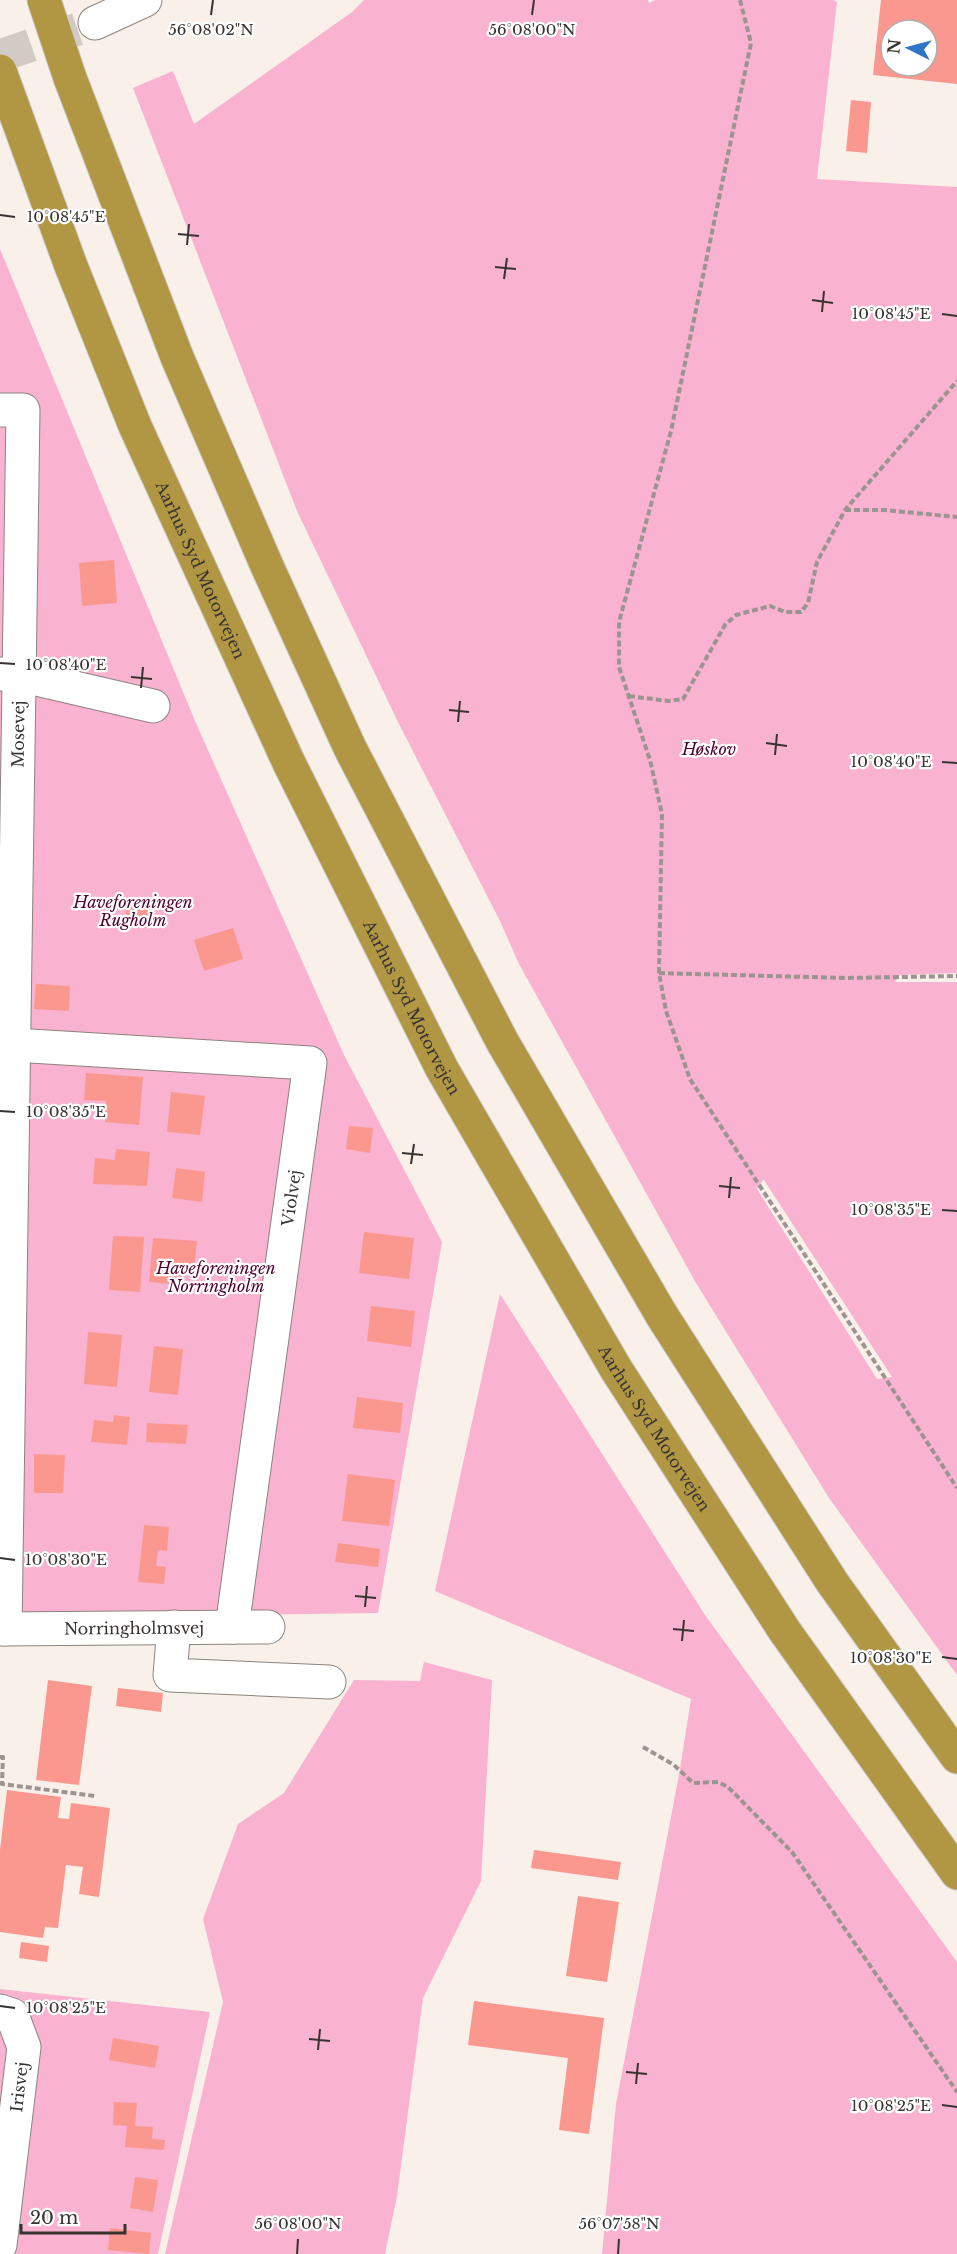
<svg xmlns="http://www.w3.org/2000/svg" width="957" height="2254" font-family="'Libre Baskerville',serif">
  <style>
    .green { fill: #f9b2cf; fill-rule: evenodd }
    .building { fill: #fa988f; fill-rule: evenodd }
    .lines { fill: none; stroke-linecap: round; stroke-linejoin: round }
    .minor-tunnel { stroke: #d2cac5; stroke-width: 33; stroke-dasharray: 33 16; stroke-linecap: butt }
    .minor-casing { stroke: #8b847e; stroke-width: 35 }
    .highway-casing { stroke: #cfcece; stroke-width: 35 }
    .path { stroke: #9b9490; stroke-width: 4; stroke-dasharray: 6 3; stroke-linecap: butt }
    .minor { stroke: #fff; stroke-width: 33 }
    .highway { stroke: #b19744; stroke-width: 33 }
    .ticks { fill: none; stroke: #373331; stroke-width: 2 }
    .labels { text-anchor: middle; stroke-width: 4.5; stroke-linejoin: round; paint-order: stroke }
    .street-label { font-size: 16px; fill: #373331; stroke: #fff }
    .park-label { font-size: 16px; font-style: italic; fill: #51002f; stroke: #fff }
    .ticks-label { font-size: 15px; text-anchor: middle; fill: #373331; stroke: #fff; stroke-width: 4.5; stroke-linejoin: round; paint-order: stroke }
  </style>
  <rect width="100%" height="100%" fill="#f9f0ea"/>
  <g class="green">
    <path d="M 364,0 L 648,0 L 649,3 L 655,0 L 833,0 L 837,2 L 817,179 L 957,187 L 957,973 L 900,975 L 895,982 L 957,982 L 957,1675 L 829,1498 L 696,1283 L 519,964 L 500,921 L 399,724 L 297,511 L 133,88 L 173,71 L 194,124 L 352,12 ZM 763,1180 L 764,1180 L 892,1377 L 877,1379 L 757,1189 Z"/>
    <polygon points="0,249 195,721 344,1055 442,1242 378,1613 0,1618"/>
    <polygon points="500,1294 705,1615 957,1962 957,2254 602,2254 616,2104 679,1775 691,1699 435,1591"/>
    <polygon points="424,1662 492,1680 481,1881 423,1998 397,2196 385,2254 165,2254 223,2002 203,1919 238,1824 284,1793 354,1680 420,1681"/>
    <polygon points="0,1989 210,2012 158,2254 0,2254"/>
  </g>
  <g class="building">
    <path d="M 881,0 L 957,0 L 957,84 L 873,75 ZM 891,30 L 927,30 L 927,66 L 891,66 Z"/>
    <polygon points="851,100 871,102 867,153 846,151"/>
    <polygon points="114,560 117,603 82,606 79,563"/>
    <polygon points="127,901 150,903 147,928 125,926"/>
    <polygon points="233,928 243,959 204,971 194,940"/>
    <polygon points="36,984 70,986 69,1011 34,1009"/>
    <polygon points="86,1073 143,1077 139,1125 105,1122 106,1101 84,1100"/>
    <polygon points="171,1092 205,1096 200,1135 167,1132"/>
    <polygon points="349,1126 373,1128 370,1153 346,1149"/>
    <polygon points="116,1149 150,1152 147,1186 93,1184 95,1158 115,1160"/>
    <polygon points="176,1168 205,1172 202,1202 172,1198"/>
    <polygon points="364,1232 414,1238 409,1279 359,1273"/>
    <polygon points="113,1236 144,1237 140,1292 109,1290"/>
    <polygon points="153,1238 197,1241 194,1266 183,1265 181,1285 149,1282"/>
    <polygon points="371,1306 415,1311 411,1347 367,1341"/>
    <polygon points="88,1332 122,1335 117,1387 84,1384"/>
    <polygon points="154,1346 183,1349 178,1395 149,1392"/>
    <polygon points="357,1397 403,1403 400,1433 353,1428"/>
    <polygon points="114,1415 130,1417 127,1445 91,1442 94,1420 113,1422"/>
    <polygon points="147,1423 188,1425 186,1444 146,1442"/>
    <polygon points="34,1454 65,1455 63,1493 34,1493"/>
    <polygon points="348,1474 395,1480 389,1526 342,1521"/>
    <polygon points="144,1525 169,1527 167,1551 158,1550 156,1566 166,1567 164,1584 138,1582"/>
    <polygon points="338,1543 380,1549 378,1567 335,1562"/>
    <polygon points="48,1680 92,1686 79,1785 36,1780"/>
    <polygon points="118,1688 163,1693 161,1712 116,1706"/>
    <polygon points="7,1790 61,1797 58,1818 69,1819 71,1803 110,1808 99,1897 79,1894 83,1867 66,1865 58,1928 45,1927 43,1938 0,1932 0,1850"/>
    <polygon points="534,1850 621,1862 618,1880 531,1868"/>
    <polygon points="578,1896 619,1902 607,1982 566,1976"/>
    <polygon points="21,1942 49,1946 47,1962 19,1958"/>
    <polygon points="474,2001 604,2018 589,2134 559,2130 568,2058 468,2045"/>
    <polygon points="113,2038 159,2046 155,2068 109,2060"/>
    <polygon points="114,2102 137,2103 135,2126 153,2127 152,2139 165,2140 164,2150 125,2147 127,2126 113,2125"/>
    <polygon points="135,2177 158,2180 153,2212 130,2208"/>
    <polygon points="110,2228 151,2233 149,2254 108,2250"/>
  </g>
  <g class="lines">
    <polyline class="minor-tunnel" points="0,56 95,23"/>
    <defs>
      <g id="minor">
        <polyline points="95,23 145,0"/>
        <polyline points="0,410 23,410 5,1629"/>
        <polyline points="0,674 19,675 153,706"/>
        <polyline points="14,1045 310,1063 232,1627"/>
        <polyline points="174,1627 170,1675 329,1682"/>
        <path id="s1" d="M 0,1629 L 268,1627"/>
        <polyline points="0,2011 12,2015 24,2047 0,2245"/>
      </g>
      <g id="highway">
        <polyline points="44,0 70,78 177,357 267,566 350,748 502,1041 661,1314 832,1582 957,1757"/>
        <path id="s2" d="M 0,71 L 71,266 L 135,426 L 289,763 L 442,1069 L 616,1369 L 784,1630 L 957,1873"/>
      </g>
    </defs>
    <use href="#minor" class="minor-casing"/>
    <use href="#highway" class="highway-casing"/>
    <g class="path">
      <polyline points="740,0 751,43 671,431 619,622 619,667 650,760 662,814 659,973 666,1011 690,1079 957,1488"/>
      <polyline points="845,510 884,510 957,517"/>
      <polyline points="629,696 668,701 683,699 725,625 736,615 770,606 785,612 801,612 808,603 817,562 845,510 957,381"/>
      <polyline points="659,973 845,978 957,976"/>
      <polyline points="643,1747 674,1765 693,1783 718,1782 728,1787 792,1852 957,2092"/>
      <polyline points="0,1757 3,1757 2,1784 95,1796"/>
    </g>
    <use href="#minor" class="minor"/>
    <use href="#highway" class="highway"/>
  </g>
  <path class="ticks" d="M 211,15 L 213,0M 532,15 L 534,0M 0,215 L 15,217M 178,234 L 199,236M 187,245 L 189,224M 495,267 L 516,269M 504,279 L 507,258M 812,300 L 833,303M 822,312 L 824,291M 942,314 L 957,316M 0,663 L 15,664M 131,677 L 152,679M 141,688 L 143,667M 449,710 L 469,712M 458,722 L 460,701M 766,743 L 787,746M 775,755 L 777,734M 942,762 L 957,763M 0,1111 L 15,1112M 402,1153 L 423,1155M 411,1164 L 414,1144M 719,1186 L 740,1188M 729,1198 L 731,1177M 942,1210 L 957,1211M 0,1558 L 15,1560M 355,1596 L 376,1598M 365,1607 L 367,1586M 673,1629 L 694,1631M 682,1641 L 684,1620M 942,1657 L 957,1659M 0,2006 L 15,2008M 309,2039 L 330,2041M 318,2050 L 320,2029M 626,2072 L 647,2074M 636,2084 L 638,2063M 942,2105 L 957,2107M 297,2254 L 298,2239M 618,2254 L 619,2239"/>
  <g class="labels">
    <g class="street-label">
      <text dy="6" stroke="none"><textPath href="#s2" startOffset="538">Aarhus Syd Motorvejen</textPath></text>
      <text transform="translate(18 734) rotate(-89)" y="6">Mosevej</text>
      <text dy="6" stroke="none"><textPath href="#s2" startOffset="1024">Aarhus Syd Motorvejen</textPath></text>
      <text transform="translate(291 1198) rotate(-82)" y="6">Violvej</text>
      <text dy="6" stroke="none"><textPath href="#s2" startOffset="1510">Aarhus Syd Motorvejen</textPath></text>
      <text dy="6" stroke="none"><textPath href="#s1" startOffset="134">Norringholmsvej</textPath></text>
      <text transform="translate(19 2087) rotate(-83)" y="6">Irisvej</text>
    </g>
    <g class="park-label">
      <text x="709" y="755">Høskov</text>
      <text x="133" y="908">Haveforeningen<tspan x="133" dy="18">Rugholm</tspan></text>
      <text x="216" y="1274">Haveforeningen<tspan x="216" dy="18">Norringholm</tspan></text>
    </g>
  </g>
  <g class="ticks-label">
    <text x="211" y="35">56°08'02"N</text>
    <text x="532" y="35">56°08'00"N</text>
    <text x="66" y="222">10°08'45"E</text>
    <text x="891" y="319">10°08'45"E</text>
    <text x="66" y="670">10°08'40"E</text>
    <text x="891" y="767">10°08'40"E</text>
    <text x="66" y="1117">10°08'35"E</text>
    <text x="891" y="1215">10°08'35"E</text>
    <text x="66" y="1565">10°08'30"E</text>
    <text x="891" y="1663">10°08'30"E</text>
    <text x="66" y="2013">10°08'25"E</text>
    <text x="891" y="2111">10°08'25"E</text>
    <text x="298" y="2229">56°08'00"N</text>
    <text x="619" y="2229">56°07'58"N</text>
  </g>
  <g transform="translate(909 48) rotate(276)"><circle r="28" fill="#ffffff" stroke="#afadad" stroke-width="1.5"/>
  <path d="M0-4.5L10 22L0 15L-10 22Z" fill="#2e75c6"/>
  <text y="-9" font-size="16" font-weight="bold" text-anchor="middle" fill="#373331">N</text>
  </g>
  <path d="M21 2224v9h104v-9" fill="none" stroke="#373331" stroke-width="3"/>
  <text x="30" y="2224" font-size="18" fill="#373331" stroke="#ffffff" stroke-width="4.5" paint-order="stroke">20 m</text>
</svg>
